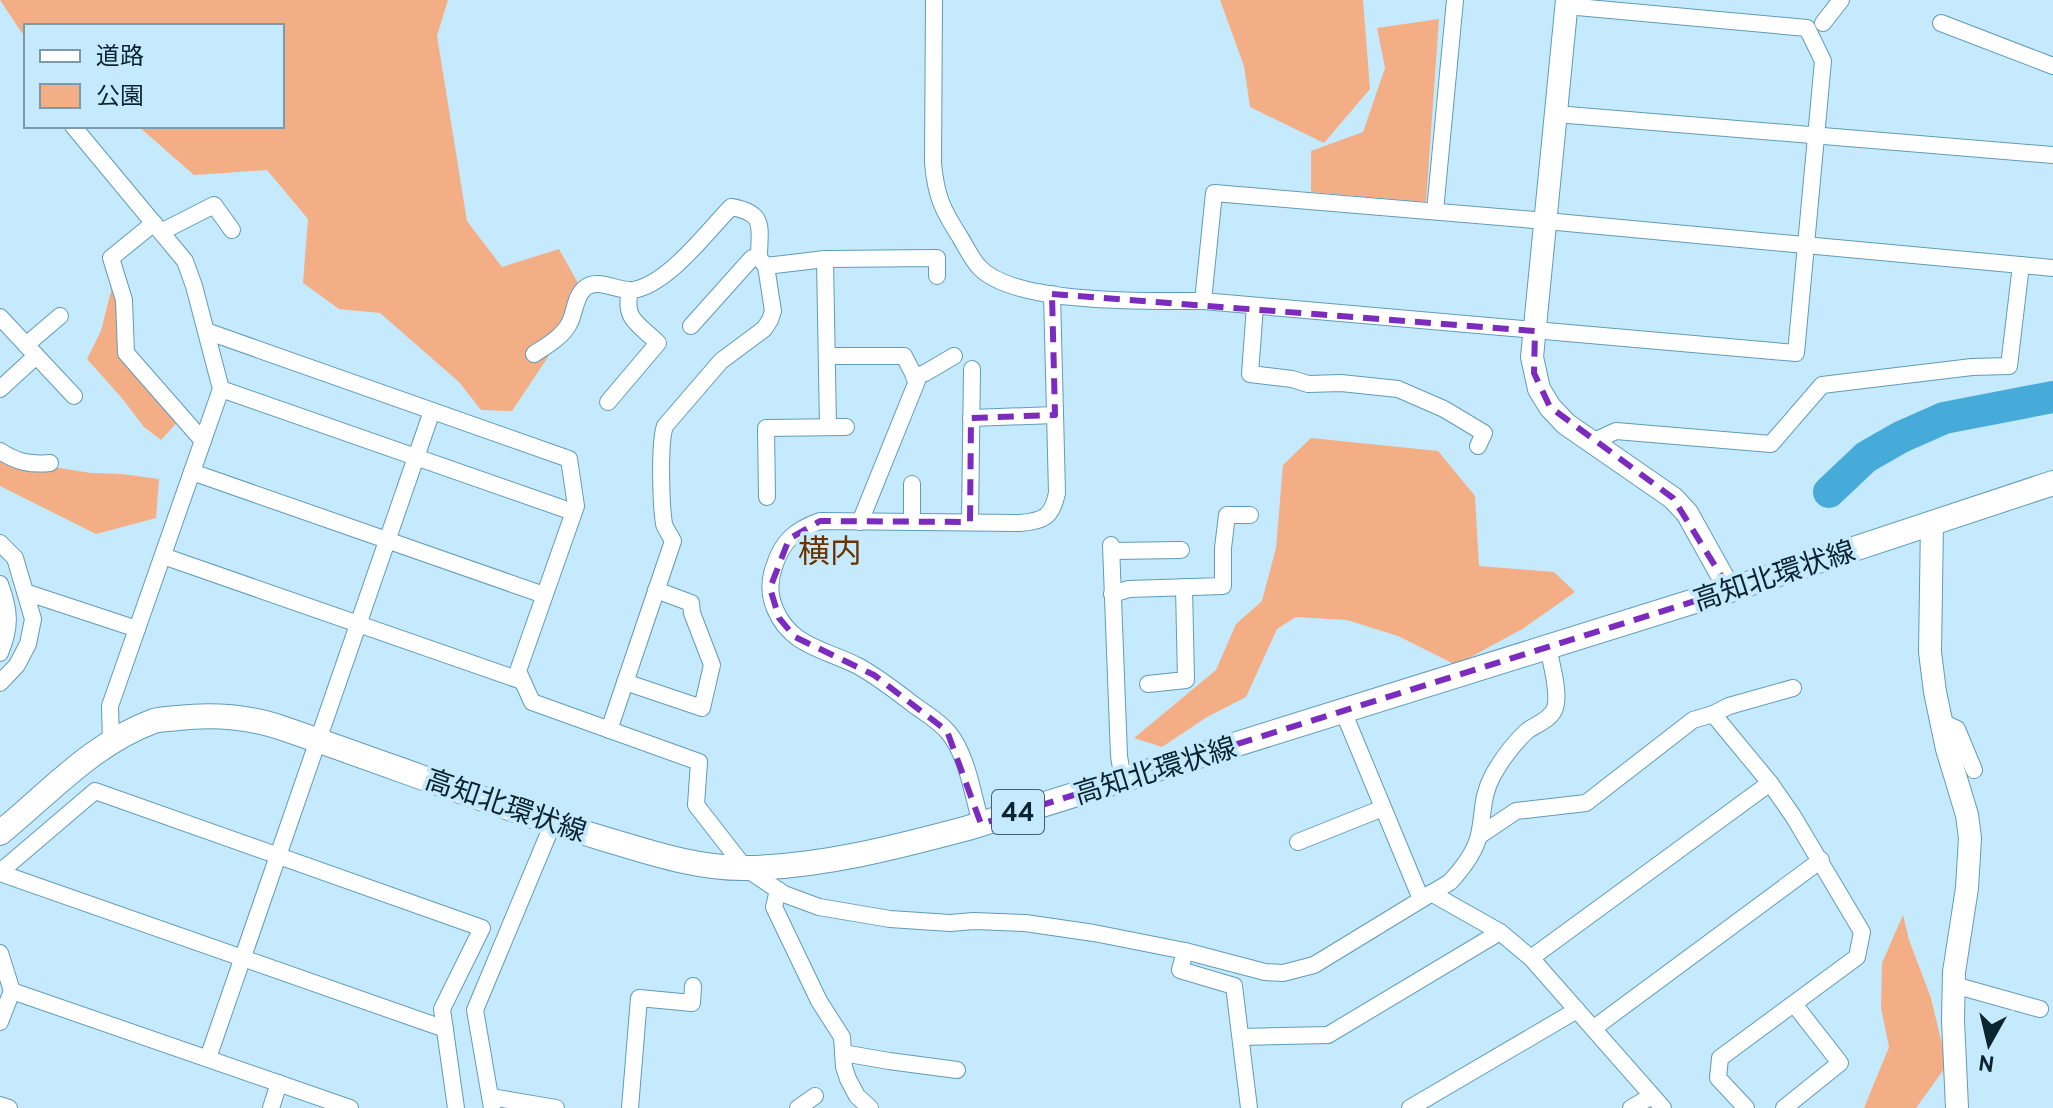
<svg xmlns="http://www.w3.org/2000/svg" width="2053" height="1108" font-family="Overpass,'Noto Sans JP',sans-serif">
  <style>
    .green { fill: #f3ae85 }
    .lines { fill: none; stroke-linecap: round; stroke-linejoin: round }
    .river { stroke: #46abd9; stroke-width: 32 }
    .street-casing { stroke: #609bb9; stroke-width: 18 }
    .secondary-casing { stroke: #609bb9; stroke-width: 24 }
    .primary-casing { stroke: #609bb9; stroke-width: 26 }
    .street { stroke: #fff; stroke-width: 16 }
    .secondary { stroke: #fff; stroke-width: 22 }
    .primary { stroke: #fff; stroke-width: 24 }
    .marked { fill: none; stroke: #7b2cbf; stroke-width: 6; stroke-dasharray: 16 10; stroke-linejoin: round }
    .labels { text-anchor: middle; stroke-width: 8; stroke-linejoin: round; paint-order: stroke }
    .shield { fill: #c6eafd; stroke: #43606e; stroke-width: 2 }
    .shield-label { font-size: 26px; font-weight: bold; fill: #0b2530 }
    .street-label { font-size: 28px; fill: #0b2530; stroke: #c6eafd }
    .quarter-label { font-size: 32px; fill: #6d3201; stroke: #c6eafd }
  </style>
  <rect width="100%" height="100%" fill="#c6eafd"/>
  <g class="green">
    <polygon points="0,0 448,0 437,36 467,221 502,267 559,249 583,292 548,357 512,411 481,410 459,382 380,313 339,309 303,283 308,219 267,170 194,175 138,126 282,126 282,26 26,26 26,39"/>
    <polygon points="1220,0 1363,0 1370,89 1324,143 1250,107 1244,66"/>
    <polygon points="1439,19 1426,202 1311,192 1311,151 1363,132 1385,68 1377,28"/>
    <polygon points="114,279 138,372 180,419 161,440 144,427 121,397 87,359 101,331"/>
    <polygon points="1311,438 1438,451 1475,496 1479,566 1554,572 1575,592 1524,628 1456,665 1398,636 1347,620 1296,617 1277,629 1246,697 1207,717 1162,747 1134,738 1216,670 1236,624 1262,601 1276,548 1283,465"/>
    <polygon points="0,454 34,464 91,473 122,474 159,479 156,518 96,534 0,486"/>
    <polygon points="1903,915 1909,940 1931,998 1947,1065 1916,1108 1864,1108 1889,1047 1881,1008 1882,963"/>
  </g>
  <g class="lines">
    <polyline class="river" points="1829,492 1866,457 1901,437 1944,418 2053,397"/>
    <defs>
      <g id="street">
        <path d="M 934,0 L 933,163 C 936,196 942,209 960,237 C 966,247 972,260 980,268 C 1016,305 1152,301 1203,301 L 1796,353 L 1823,61 L 1807,28 L 1566,6"/>
        <polyline points="1823,23 1841,0"/>
        <polyline points="1941,23 2053,66"/>
        <polyline points="1556,114 2053,155"/>
        <polyline points="73,126 185,261 194,286 221,389 110,706 111,743"/>
        <polyline points="1435,211 1455,0"/>
        <polyline points="154,223 111,258 124,300 126,353 203,441"/>
        <polyline points="161,232 214,205 232,230"/>
        <polyline points="825,259 828,427"/>
        <polyline points="1203,301 1214,193 1546,221 2053,268"/>
        <polyline points="1255,306 1250,374 1292,379 1308,384 1341,383 1398,389 1444,409 1484,433 1478,446"/>
        <polyline points="0,317 74,396"/>
        <polyline points="691,326 752,258 759,258"/>
        <path d="M 206,331 L 569,459 L 576,506 L 518,671 L 532,702 L 699,762 L 696,805 L 745,868 L 784,894 L 819,907 L 890,919 L 950,923 L 974,921 L 1025,923 L 1094,933 L 1185,951 L 1265,972 L 1283,973 L 1314,965 L 1450,882 C 1462,869 1475,853 1479,835 C 1484,813 1481,797 1493,775 C 1502,759 1514,743 1527,731 C 1536,724 1551,720 1555,708 C 1560,693 1551,663 1548,647"/>
        <polyline points="26,345 60,316"/>
        <path d="M 534,354 C 546,346 564,336 570,322 C 575,312 575,296 585,288 C 598,277 618,292 633,290 C 668,284 706,233 731,207 C 767,213 759,228 759,258 L 766,266"/>
        <polyline points="827,356 904,356 917,381 860,522"/>
        <polyline points="914,377 925,373 954,356"/>
        <polyline points="0,389 36,356"/>
        <polyline points="221,389 573,512"/>
        <path d="M 608,402 L 658,343 C 639,324 623,320 630,291"/>
        <polyline points="971,418 1055,415"/>
        <polyline points="1592,442 1616,431 1771,444 1822,385 1972,367 2009,366 2021,265"/>
        <path d="M 0,451 C 17,462 30,465 50,463"/>
        <polyline points="192,472 544,595"/>
        <polyline points="767,497 766,428 846,427"/>
        <polyline points="912,522 912,484"/>
        <polyline points="970,522 972,369"/>
        <polyline points="0,543 15,558 33,619 28,644 17,665 0,683"/>
        <polyline points="1111,545 1119,756 1123,780"/>
        <polyline points="1112,551 1181,550"/>
        <polyline points="163,556 522,681"/>
        <path d="M 0,584 C 10,611 11,626 0,653"/>
        <polyline points="25,592 137,629"/>
        <polyline points="1112,594 1129,589 1223,586 1223,548 1227,515 1250,515"/>
        <polyline points="625,682 702,708 712,665 692,613 691,603 656,590"/>
        <polyline points="1148,684 1186,680 1184,587"/>
        <polyline points="1343,711 1421,899"/>
        <polyline points="1713,714 1729,706 1793,688"/>
        <polyline points="1942,722 1957,729 1974,770"/>
        <path d="M 609,730 L 673,541 C 670,535 666,530 664,524 C 661,505 659,442 665,426 L 721,361 L 764,329 L 770,320 L 773,311 L 766,266 L 825,259 L 937,258 L 937,276"/>
        <path d="M 981,824 C 973,795 967,754 948,732 C 939,721 925,713 914,705 C 896,691 878,677 858,666 C 825,649 791,647 775,609 C 769,595 769,581 774,567 C 782,541 795,530 820,521 L 1020,523 C 1044,521 1052,517 1057,493 L 1052,294"/>
        <polyline points="1479,836 1516,811 1586,803 1693,720 1713,714 1770,783 1793,816 1862,932 1857,957 1720,1058 1718,1078 1746,1108"/>
        <polyline points="1298,842 1383,808"/>
        <polyline points="0,872 95,791 482,928 442,1009 456,1108"/>
        <polyline points="0,873 445,1029"/>
        <polyline points="778,890 774,907 819,1001 842,1037 844,1067 848,1079 857,1096 870,1108"/>
        <polyline points="1431,893 1500,932 1531,958 1663,1108"/>
        <polyline points="1185,951 1180,970 1234,986 1249,1108"/>
        <polyline points="0,953 12,991 0,1022"/>
        <polyline points="1531,958 1770,783"/>
        <polyline points="1954,985 2040,1009"/>
        <polyline points="12,991 350,1108"/>
        <polyline points="1594,1028 1821,860"/>
        <polyline points="1241,1037 1328,1035 1500,932"/>
        <polyline points="843,1053 889,1061 957,1070"/>
        <polyline points="208,1058 432,411"/>
        <polyline points="491,1097 556,1108"/>
        <polyline points="0,1105 9,1108"/>
        <polyline points="271,1108 279,1083"/>
        <polyline points="492,1108 475,1010 553,823"/>
        <polyline points="630,1108 639,998 692,1003 693,986"/>
        <polyline points="798,1108 815,1096"/>
        <polyline points="1410,1108 1577,1010"/>
        <polyline points="1631,1108 1652,1096"/>
        <polyline points="1784,1108 1840,1063 1794,1004"/>
      </g>
      <g id="secondary">
        <polyline points="1567,0 1532,357 1539,389 1550,407 1566,424 1673,498 1687,513 1730,590"/>
        <polyline points="1932,524 1930,652 1935,692 1947,749 1967,815 1970,838 1967,888 1954,972 1953,1020 1957,1108"/>
      </g>
      <path id="primary" d="M 0,833 C 49,793 93,743 154,721 C 161,719 170,719 178,718 C 213,714 243,716 276,726 C 383,762 489,804 598,837 C 646,851 696,869 747,868 C 820,867 897,847 968,828 L 1730,590 L 2053,483"/>
    </defs>
    <use href="#street" class="street-casing"/>
    <use href="#secondary" class="secondary-casing"/>
    <use href="#primary" class="primary-casing"/>
    <use href="#street" class="street"/>
    <use href="#secondary" class="secondary"/>
    <use href="#primary" class="primary"/>
  </g>
  <path class="marked" d="M 1052,294 L 1535,331 L 1534,373 L 1550,407 L 1673,498 L 1730,590 L 981,824 L 947,731 L 874,675 L 795,637 L 779,618 L 770,588 L 789,539 L 820,521 L 970,522 L 971,418 L 1055,415 Z"/>
  <g class="labels">
    <rect class="shield" x="992" y="790" width="52" height="44" rx="6"/>
    <g class="shield-label">
      <text x="1018" y="821">44</text>
    </g>
    <g class="street-label">
      <text transform="translate(1774 575) rotate(-18)" y="10">高知北環状線</text>
      <text transform="translate(1155 770) rotate(-17)" y="10">高知北環状線</text>
      <text transform="translate(506 805) rotate(19)" y="10">高知北環状線</text>
    </g>
    <g class="quarter-label">
      <text x="830" y="562">横内</text>
    </g>
  </g>
  <rect x="24" y="24" width="260" height="104" fill="#c6eafd" stroke="#7b9bab" stroke-width="2"/>
  <rect x="40" y="50" width="40" height="12" fill="#ffffff" stroke="#7b9bab" stroke-width="2"/>
  <text x="96" y="64" font-size="24" fill="#0b2530">道路</text>
  <rect x="40" y="84" width="40" height="24" fill="#f3ae85" stroke="#7b9bab" stroke-width="2"/>
  <text x="96" y="104" font-size="24" fill="#0b2530">公園</text>
  <g transform="translate(1989 1044) rotate(188)" stroke="#c6eafd" stroke-width="6" paint-order="stroke">
  <path d="M0-6L14 30L0 20L-14 30Z" fill="#0b2530"/>
  <text y="-12" font-size="22" font-weight="bold" text-anchor="middle" fill="#0b2530">N</text>
  </g>
</svg>
